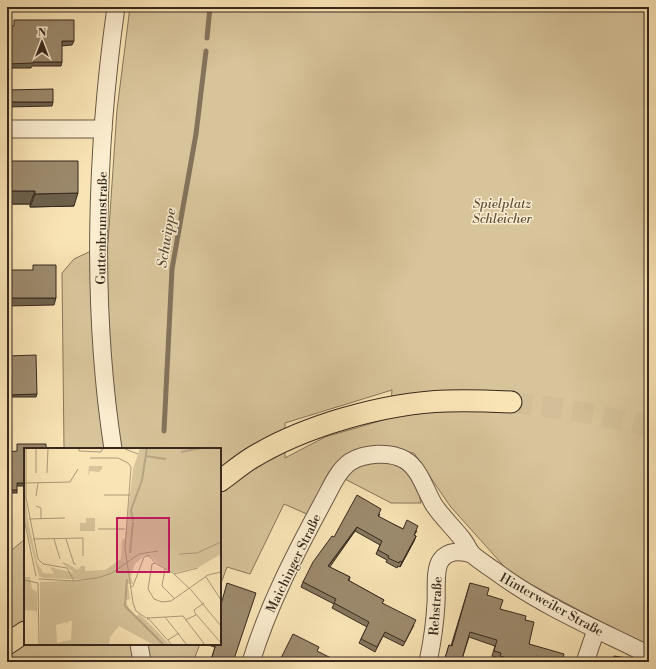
<svg xmlns="http://www.w3.org/2000/svg" width="656" height="669" font-family="'Libre Bodoni',serif">
  <style>
    .green { fill: #d8c49b; stroke: #88765c; fill-rule: evenodd }
    .lines { fill: none; stroke-linecap: round; stroke-linejoin: round }
    .stream { stroke: #84735a; stroke-width: 5 }
    .major-tunnel { stroke: #d2bf97; stroke-width: 21; stroke-dasharray: 21 10; stroke-linecap: butt }
    .minor-casing { stroke: #685844; stroke-width: 19 }
    .major-casing { stroke: #37291e; stroke-width: 23 }
    .minor { stroke: #fbedcf; stroke-width: 17 }
    .major { stroke: #f9e4b5; stroke-width: 21 }
    .wall { fill: #86775e; stroke: #37291e }
    .shaded-wall { fill: #6d614c; stroke: #37291e }
    .building { fill: #9c8a6d; stroke: #37291e }
    .labels { text-anchor: middle; stroke-width: 3; stroke-linejoin: round; paint-order: stroke }
    .park-label { font-size: 13px; font-style: italic; fill: #5f503d; stroke: #fbedcf }
    .street-label { font-size: 13px; fill: #37291e; stroke: #fbedcf }
    .water-label { font-size: 14px; font-style: italic; fill: #5d4e3c; stroke: #fbedcf }
    .inset-river { fill: none; stroke: #b7a482; stroke-width: 2 }
    .inset-road { fill: none; stroke: #ab9979; stroke-width: 1 }
    .view { fill: #c2185b; fill-opacity: 0.15; stroke: #c2185b; stroke-width: 2 }
    .inset-edge { fill: none; stroke: #37291e; stroke-width: 2 }
  </style>
  <rect width="100%" height="100%" fill="#f9e4b5"/>
  <filter id="stains"><feTurbulence type="fractalNoise" baseFrequency=".005" numOctaves="4"/><feColorMatrix values="0 0 0 0 .2 0 0 0 0 .09 0 0 0 0 .02 0 0 0 .5 -.17"/></filter>
  <radialGradient id="worn" r=".72"><stop offset=".6" stop-color="#630" stop-opacity="0"/><stop offset="1" stop-color="#630" stop-opacity=".3"/></radialGradient>
  <g class="green">
    <path d="M 130,7 L 649,7 L 649,645 L 603,623 L 510,573 L 450,506 L 414,453 L 388,450 L 349,456 L 332,468 L 309,515 L 284,504 L 250,574 L 227,567 L 220,586 L 220,449 L 64,449 L 62,273 L 74,259 L 108,243 L 117,110 ZM 392,390 L 390,418 L 325,437 L 285,458 L 285,423 Z"/>
    <polygon points="376,457 406,468 419,493 421,503 391,503 343,478 348,469"/>
    <polygon points="25,539 25,644 200,644 193,662 7,662 7,554"/>
  </g>
  <g class="lines">
    <g class="stream">
      <polyline points="207,38 210,7"/>
      <polyline points="164,431 172,269 196,134 206,51"/>
    </g>
    <path class="major-tunnel" d="M 511,402 C 559,408 602,415 649,426"/>
    <defs>
      <g id="minor">
        <polyline points="7,129 103,129"/>
        <path d="M 113,449 C 91,306 96,150 116,7"/>
        <polyline points="139,644 142,662"/>
        <path d="M 251,662 C 268,606 295,554 323,502 C 330,490 337,471 350,462 C 364,453 390,451 405,460 C 420,469 425,490 434,505 C 442,517 454,528 463,540 C 467,545 469,551 473,555 C 480,561 488,566 495,571 C 542,606 597,629 649,655"/>
        <path d="M 428,662 C 432,643 435,623 436,603 C 437,592 434,569 441,560 C 448,550 462,551 472,554"/>
        <polyline points="585,662 596,630"/>
      </g>
      <g id="major">
        <path d="M 220,481 C 230,474 239,466 250,459 C 303,426 384,403 447,401 C 468,400 490,401 511,402"/>
        <polyline points="7,644 25,632"/>
      </g>
    </defs>
    <use href="#minor" class="minor-casing"/>
    <use href="#major" class="major-casing"/>
    <use href="#minor" class="minor"/>
    <use href="#major" class="major"/>
  </g>
  <g class="wall">
    <polygon points="7,161 74,206 30,207 30,204 7,204"/>
    <polygon points="380,514 378,517 403,529 417,531 414,535 416,536 414,541 400,567 398,566 397,568 386,562 387,560 376,554 380,545 355,531 329,567 350,577 349,581 384,600 382,603 414,625 403,646 383,636 375,652 359,643 367,627 332,608 334,604 301,587 303,582 334,537"/>
    <polygon points="470,583 487,595 500,609 525,620 529,644 562,662 498,662 499,658 492,656 495,646 469,637 461,662 444,662 449,645 451,646"/>
    <polygon points="209,644 220,644 214,661 211,660 215,647 208,645"/>
  </g>
  <g class="shaded-wall">
    <polygon points="62,41 74,41 72,45 61,46"/>
    <polygon points="33,62 62,62 61,66 32,66 31,68 7,68 7,64"/>
    <polygon points="7,102 53,102 52,106 7,107"/>
    <polygon points="9,191 35,191 30,204 7,204 7,194"/>
    <polygon points="78,193 74,206 30,207 35,194"/>
    <polygon points="7,298 56,298 54,305 7,306"/>
    <polygon points="37,394 36,397 7,397 7,395"/>
    <polygon points="17,483 25,483 25,486 16,486"/>
    <rect x="7" y="490" width="10" height="3"/>
    <polygon points="357,527 355,531 327,571 328,566"/>
    <polygon points="416,536 414,541 400,567 402,562"/>
  </g>
  <g class="building">
    <polygon points="14,20 74,20 74,41 62,41 62,62 33,62 33,63 7,64 7,26 14,26"/>
    <polygon points="53,89 53,102 7,102 7,90"/>
    <polygon points="7,161 78,161 78,193 35,194 35,191 9,191 9,194 7,194"/>
    <polygon points="33,265 56,265 56,298 7,298 7,270 33,270"/>
    <polygon points="36,355 37,394 7,395 7,356"/>
    <polygon points="17,444 46,444 46,449 25,449 25,483 17,483 17,490 7,490 7,452 17,451"/>
    <polygon points="357,495 381,509 378,516 403,529 407,520 418,526 414,535 416,536 402,562 400,561 399,563 388,558 389,556 378,550 382,541 357,527 328,566 350,577 348,580 384,600 382,603 416,620 405,642 385,632 377,647 361,639 369,622 334,603 336,599 303,582 313,562 332,536 334,537"/>
    <polygon points="227,583 256,593 233,662 213,662 214,658 212,657 216,644 215,644 220,644 220,608"/>
    <polygon points="470,583 489,588 487,595 503,600 500,609 526,616 525,620 534,622 529,644 564,654 562,662 522,662 500,656 501,653 494,651 497,640 470,632 461,662 458,662 445,658 449,645 452,646"/>
    <polygon points="293,634 319,647 317,651 337,661 337,662 279,662"/>
    <polygon points="614,656 640,660 640,662 613,662"/>
  </g>
  <g class="labels">
    <g class="park-label">
      <text x="502" y="208">Spielplatz<tspan x="502" dy="15">Schleicher</tspan></text>
    </g>
    <g class="street-label">
      <text transform="translate(101 228) rotate(-89)" y="5">Guttenbrunnstraße</text>
      <text transform="translate(293 563) rotate(-64)" y="5">Maichinger Straße</text>
      <text transform="translate(552 604) rotate(29)" y="5">Hinterweiler Straße</text>
      <text transform="translate(435 606) rotate(-86)" y="5">Rehstraße</text>
    </g>
    <g class="water-label">
      <text transform="translate(166 238) rotate(-81)" y="5">Schwippe</text>
    </g>
  </g>
  <g transform="translate(24 448)">
    <rect width="197" height="197" fill="#f9e4b5"/>
    <path d="M 116,0 L 197,0 L 197,106 L 175,119 L 150,125 L 134,116 L 126,107 L 124,106 L 127,111 L 121,107 L 111,116 L 107,128 L 109,136 L 104,136 L 106,151 L 99,153 L 102,154 L 106,163 L 112,169 L 115,166 L 124,174 L 146,197 L 130,197 L 95,178 L 86,189 L 85,197 L 16,197 L 16,134 L 71,132 L 19,130 L 15,128 L 1,74 L 0,34 L 4,72 L 13,114 L 19,125 L 30,126 L 26,119 L 50,125 L 38,115 L 40,114 L 54,122 L 57,118 L 61,118 L 61,123 L 81,122 L 97,111 L 98,92 L 101,90 L 109,21 ZM 44,173 L 48,173 L 47,192 L 33,195 L 32,177 L 42,174 L 44,176 ZM 65,18 L 78,18 L 78,21 L 75,24 L 66,23 L 64,28 ZM 62,70 L 71,70 L 71,83 L 56,83 L 56,75 L 62,75 ZM 0,129 L 6,129 L 8,141 L 13,144 L 13,167 L 12,163 L 0,162 Z" fill="#d8c49b" fill-rule="evenodd"/>
    <path class="inset-river" d="M 157,4 L 177,0M 121,8 L 142,11M 109,73 L 107,62 L 118,32 L 123,0M 106,105 L 109,74M 103,131 L 101,158 L 140,197"/>
    <path class="inset-road" d="M 2,0 L 2,49 L 14,111 L 19,116 L 43,120 L 50,133M 55,0 L 55,3 L 77,4 L 79,0M 101,1 L 114,6M 66,10 L 94,10 L 104,15 L 107,19 L 101,100 L 109,155 L 112,163 L 122,170M 12,25 L 12,0M 23,25 L 24,0M 1,35 L 46,34 L 54,21M 80,47 L 106,47M 12,48 L 14,35M 12,58 L 17,60 L 17,71M 0,71 L 12,128M 5,71 L 41,70M 74,81 L 101,81M 9,91 L 59,90 L 59,108M 30,91 L 36,111M 42,91 L 50,116 L 52,116M 155,106 L 173,105 L 197,94M 131,115 L 128,116 L 124,141 L 130,151 L 138,154 L 147,153 L 184,127 L 197,124M 141,121 L 138,138 L 151,151M 150,126 L 174,120M 182,129 L 197,152M 15,131 L 50,133 L 73,130 L 88,125 L 115,106 L 134,103M 0,132 L 14,135M 14,135 L 15,197M 106,139 L 109,138 L 120,109 L 125,107 L 131,115 L 149,125 L 168,143 L 197,178M 180,155 L 170,162 L 171,165 L 197,195M 141,169 L 163,197M 124,170 L 159,168 L 181,197M 124,172 L 123,169 L 148,197M 161,172 L 172,167M 144,192 L 155,185"/>
    <path class="view" d="M 93,70 L 145,70 L 145,124 L 93,124 Z"/>
    <rect width="197" height="197" class="inset-edge"/>
  </g>
  <rect width="656" height="669" fill="none" stroke="#f9e4b5" stroke-width="24"/>
  <rect x="8" y="8" width="640" height="653" fill="none" stroke="#37291e" stroke-width="2"/>
  <rect x="12" y="12" width="632" height="645" fill="none" stroke="#37291e"/>
  <g transform="translate(42 42)" stroke="#fbedcf" stroke-width="3" paint-order="stroke">
  <path d="M0-3L7 15L0 10L-7 15Z" fill="#37291e"/>
  <text y="-6" font-size="11" font-weight="bold" text-anchor="middle" fill="#37291e">N</text>
  </g>
  <rect width="100%" height="100%" filter="url(#stains)"/>
  <rect width="100%" height="100%" fill="url(#worn)"/>
</svg>
